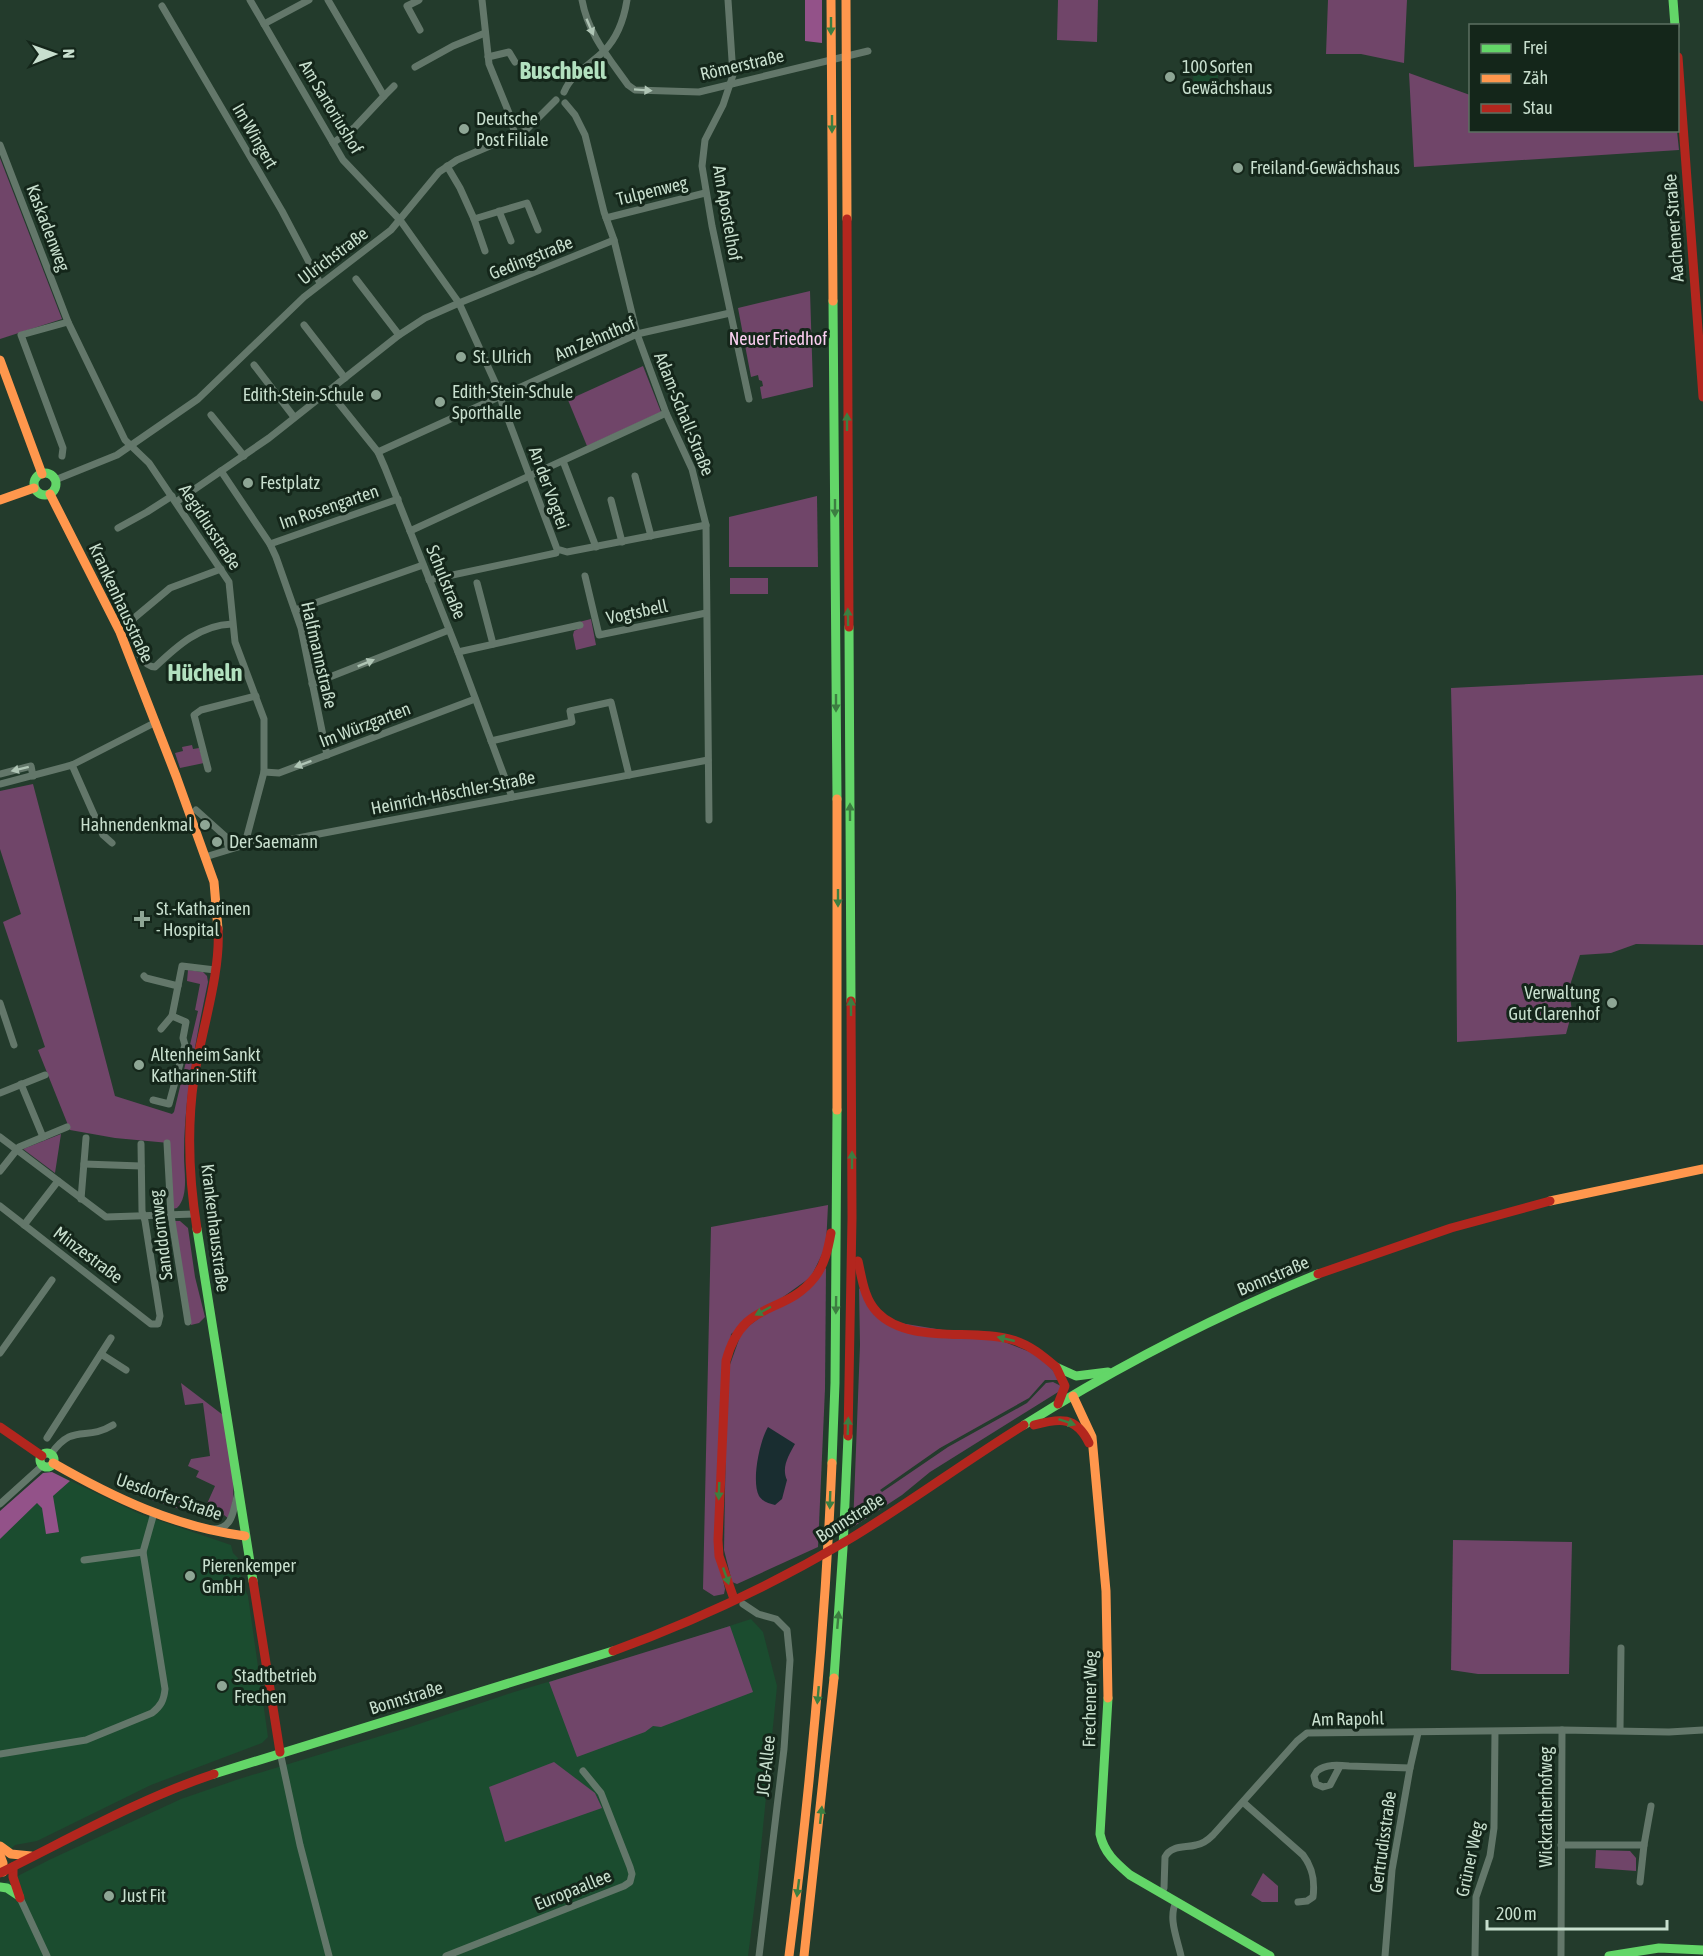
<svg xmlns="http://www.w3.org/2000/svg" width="1703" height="1956" font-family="'Asap Condensed',sans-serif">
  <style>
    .built { fill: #1b4c2f }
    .green { fill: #704569 }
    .forest { fill: #935289 }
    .water { fill: #192d30 }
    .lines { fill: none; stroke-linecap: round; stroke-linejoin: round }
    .street { stroke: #63776a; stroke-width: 7 }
    .fast { stroke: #63d668; stroke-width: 9 }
    .slow { stroke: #ff974d; stroke-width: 9 }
    .jam { stroke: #b3261e; stroke-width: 9 }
    .oneway { fill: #3c7e41 }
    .oneway2 { fill: #afc5b5 }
    .poi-dot { fill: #8ea695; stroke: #14261a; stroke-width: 2 }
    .labels { text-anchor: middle; stroke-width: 6; stroke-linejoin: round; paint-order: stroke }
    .street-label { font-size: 18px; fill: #c8dfce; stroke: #14261a }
    .poi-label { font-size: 18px; fill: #c8dfce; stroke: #14261a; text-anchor: start }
    .park-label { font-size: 18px; fill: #fbcff1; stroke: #14261a }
    .district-label { font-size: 24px; font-weight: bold; fill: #b2e1bf; stroke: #14261a }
  </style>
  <rect width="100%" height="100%" fill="#233b2c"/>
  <g class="built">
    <polygon points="1193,74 1218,75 1218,96 1194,96"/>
    <polygon points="50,1471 140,1514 231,1545 233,1553 238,1558 242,1583 248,1596 268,1737 262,1743 151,1785 37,1841 15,1845 0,1860 0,1511 43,1473"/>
    <polygon points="751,1619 763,1632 777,1686 758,1878 748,1956 0,1956 0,1885 51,1859 181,1799 239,1779 410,1727 514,1692 646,1653"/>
  </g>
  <g class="green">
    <polygon points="1058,0 1098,0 1097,42 1057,40"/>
    <polygon points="1328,0 1407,0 1404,63 1361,54 1326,54"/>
    <polygon points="1409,73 1470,95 1470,130 1677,131 1679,150 1414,167"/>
    <polygon points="0,158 62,319 0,339"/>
    <polygon points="810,291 813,387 762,399 760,387 763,386 762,381 759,380 758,375 751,377 738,308"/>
    <polygon points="643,366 661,412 587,446 568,400"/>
    <polygon points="817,496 818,567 729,567 729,517"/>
    <rect x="730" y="578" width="38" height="16"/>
    <polygon points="591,619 596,645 576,650 573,635 574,631 580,628 579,622"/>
    <polygon points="1703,675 1703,945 1636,944 1611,953 1580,955 1569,988 1572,1012 1566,1034 1457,1042 1456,893 1451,688"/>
    <polygon points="192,745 193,749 199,748 204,763 180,768 175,753 183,751 182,747"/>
    <path d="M 33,784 L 115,1096 L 172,1114 L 174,1112 L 198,1011 L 195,1010 L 200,984 L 187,981 L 188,970 L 203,972 L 207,976 L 208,982 C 196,1039 184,1097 184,1156 C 184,1172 189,1196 177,1208 L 172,1209 L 169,1143 L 115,1138 L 70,1130 L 38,1050 L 45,1047 L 3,922 L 21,914 L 0,849 L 0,791 Z"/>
    <polygon points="61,1134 55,1173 23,1149"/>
    <polygon points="828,1205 826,1246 811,1277 731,1334 714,1540 725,1589 724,1594 714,1596 703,1589 711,1227"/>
    <polygon points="174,1221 180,1221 188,1228 195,1277 205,1317 199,1323 191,1325"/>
    <polygon points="826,1268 825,1389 818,1547 737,1584 732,1582 724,1550 727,1373 742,1331"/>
    <polygon points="859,1288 882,1320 997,1339 1038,1355 1062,1380 1045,1380 1029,1398 940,1448 880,1490 882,1492 948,1447 1027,1403 1046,1383 1053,1382 1063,1387 1063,1389 930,1472 902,1495 853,1527 860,1345"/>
    <path d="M 181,1383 L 223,1415 C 228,1447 240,1487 229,1519 L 224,1515 L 217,1521 L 149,1499 L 152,1493 L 157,1494 L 159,1489 L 180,1498 L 182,1495 L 206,1506 L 215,1486 L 196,1477 L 199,1471 L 188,1466 L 191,1459 L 210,1456 L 203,1403 L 185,1405 Z"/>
    <polygon points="1453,1540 1572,1542 1569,1674 1478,1674 1451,1670"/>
    <polygon points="730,1626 753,1692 661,1727 653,1726 645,1732 577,1757 549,1682"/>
    <polygon points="554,1762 595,1793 602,1808 505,1842 489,1787"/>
    <polygon points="1596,1850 1630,1851 1636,1858 1636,1871 1595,1868"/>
    <polygon points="1263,1873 1278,1886 1278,1902 1262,1902 1251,1895"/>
  </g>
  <g class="forest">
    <polygon points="805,0 822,0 822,43 805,41"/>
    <polygon points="52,1472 70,1481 53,1496 59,1532 46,1534 42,1508 37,1503 0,1539 0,1511 43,1473"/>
  </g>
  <path class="water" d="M 768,1427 L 795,1444 C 789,1455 781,1467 787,1480 L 782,1499 L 775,1505 C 769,1503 763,1502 759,1496 C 751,1481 760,1440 768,1427 Z"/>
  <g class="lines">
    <g class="street">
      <polyline points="250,0 343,160 400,220 459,303 499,391 502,403 557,549 567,552 706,525"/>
      <polyline points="328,0 384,96 355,127 333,143"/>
      <polyline points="419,0 407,6 420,30"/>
      <polyline points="482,0 489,64 511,118 515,136"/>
      <path d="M 582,0 C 588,34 609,58 628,85 L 635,90 L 699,92 L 868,51"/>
      <polyline points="728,0 733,75 723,105 705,140 702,166 712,226 749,399"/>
      <polyline points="162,6 282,211 320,283"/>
      <polyline points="264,24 309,0"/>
      <polyline points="488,57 509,52 515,62"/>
      <polyline points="415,67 453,46 485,33"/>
      <path d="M 564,92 C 572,73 590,65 604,51 C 617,38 624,19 627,0"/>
      <polyline points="384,96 394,86"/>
      <polyline points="565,103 575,115 585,135 604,212 614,240 637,334 666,413 692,469 706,525 709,820"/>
      <polyline points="0,145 68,322 125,440 149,463 229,582 235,642 264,719 264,772 247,836 248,844"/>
      <polyline points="447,166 460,188 474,219 527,203 538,230"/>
      <polyline points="499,211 511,241"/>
      <polyline points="606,218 705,193"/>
      <polyline points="474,219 485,251"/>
      <polyline points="356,279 399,335"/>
      <polyline points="304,325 345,378"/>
      <polyline points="254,365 294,417"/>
      <polyline points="329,391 378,452 385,468 458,652 512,797"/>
      <polyline points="211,415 244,456"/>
      <polyline points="378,452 637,334 730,313"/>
      <polyline points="62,456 63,448 21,335 68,322"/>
      <polyline points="563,461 596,547"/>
      <polyline points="221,471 270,544 276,557 301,628 327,755"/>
      <polyline points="635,476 651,536"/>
      <polyline points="55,480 117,455 198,399 304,297 391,230 439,172 457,160 525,131 556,100"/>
      <polyline points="611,500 622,542"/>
      <polyline points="176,502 269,438 399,335 425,318 459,303 614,240"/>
      <polyline points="118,528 147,512 172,496"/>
      <polyline points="410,531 666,413"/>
      <polyline points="270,544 398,499"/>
      <path d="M 221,569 L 170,588 L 133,619 L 128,627 C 134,640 140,667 155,667 C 177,646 200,625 232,624"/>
      <polyline points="585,576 599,635 706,613"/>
      <polyline points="429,580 556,553"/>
      <polyline points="477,583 493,644"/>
      <polyline points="295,610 423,565"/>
      <polyline points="458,652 580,625"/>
      <polyline points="312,684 449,630"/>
      <polyline points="491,741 572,722 570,711 611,702 629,775"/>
      <polyline points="72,765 103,835 112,843"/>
      <polyline points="208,769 194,715 201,710 256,696"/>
      <polyline points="264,772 279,773 475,699"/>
      <polyline points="0,774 31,766 33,776"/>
      <polyline points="0,784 72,765 156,722"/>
      <polyline points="196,810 225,836 229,849"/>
      <polyline points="205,857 248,844 261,845 708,760"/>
      <polyline points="144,976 146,978 178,986"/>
      <polyline points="0,1003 14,1045"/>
      <polyline points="161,1029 172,1016 182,966 215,970"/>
      <polyline points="21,1084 43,1137"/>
      <polyline points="0,1093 45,1075"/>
      <polyline points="153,1100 169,1104 185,1045 183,1038 186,1022 172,1016"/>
      <polyline points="0,1137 106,1217 194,1214"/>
      <polyline points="167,1143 171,1215 188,1322"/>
      <polyline points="84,1164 141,1166"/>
      <polyline points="0,1171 19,1147 67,1127"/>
      <polyline points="81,1199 86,1138"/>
      <polyline points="0,1206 151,1324 158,1324 160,1316 145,1221 142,1211 141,1144"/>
      <polyline points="24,1225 58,1181"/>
      <polyline points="0,1353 52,1280"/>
      <polyline points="101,1354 126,1370"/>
      <polyline points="47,1438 111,1338"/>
      <path d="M 51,1454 C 74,1422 85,1442 113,1425"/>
      <polyline points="0,1504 43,1465"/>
      <path d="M 213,1529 C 234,1529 233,1509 238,1493"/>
      <polyline points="84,1560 143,1552"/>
      <polyline points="743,1604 758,1614 776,1619 787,1630 790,1660 784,1749 759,1956"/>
      <polyline points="1620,1730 1621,1648"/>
      <polyline points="280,1752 300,1845 329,1956"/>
      <path d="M 0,1754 L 86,1740 L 152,1713 C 161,1706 164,1700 165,1689 L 143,1552 L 154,1513"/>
      <path d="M 1340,1766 L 1330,1785 L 1323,1787 L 1316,1784 L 1314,1776 L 1317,1771 C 1326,1764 1338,1765 1349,1766 L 1410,1768"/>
      <path d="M 1244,1803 L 1303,1855 C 1313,1868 1315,1881 1313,1897 L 1307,1901 L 1298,1902"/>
      <polyline points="1561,1845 1644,1845"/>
      <polyline points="1640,1882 1644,1845 1651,1806"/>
      <path d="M 1162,1892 L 1164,1888 L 1165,1857 C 1171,1845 1185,1848 1196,1845 C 1203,1844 1208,1840 1213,1835 L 1297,1741 L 1307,1733 L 1562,1730 L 1669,1732 L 1703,1730"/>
      <polyline points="20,1898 47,1956"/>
      <path d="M 1176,1902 C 1168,1918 1177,1938 1181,1956"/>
      <polyline points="446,1956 624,1886 630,1882 632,1874 630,1867 601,1793 583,1771"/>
      <polyline points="1385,1956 1392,1870 1410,1768 1418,1733"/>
      <polyline points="1475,1956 1476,1897 1490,1856 1494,1828 1495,1732"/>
      <polyline points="1561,1956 1562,1730"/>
    </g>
    <g class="fast">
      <polyline points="1673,0 1675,26"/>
      <polyline points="833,301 837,799"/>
      <circle cx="45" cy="484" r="11"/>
      <polyline points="849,627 851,1001"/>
      <polyline points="197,1229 253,1581"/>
      <polyline points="1056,1367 1076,1376 1108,1372"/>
      <path d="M 1024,1425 C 1118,1366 1215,1316 1318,1274"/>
      <circle cx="47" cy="1460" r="7"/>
      <polyline points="832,1463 835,1383 837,1110"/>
      <polyline points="834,1678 843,1548 848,1436"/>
      <path d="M 1108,1698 L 1100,1834 C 1104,1853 1116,1863 1130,1875 L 1270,1956"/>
      <polyline points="214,1774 613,1651"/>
      <polyline points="0,1887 7,1888 19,1896"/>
      <polyline points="1609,1956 1659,1948 1703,1950"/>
    </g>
    <g class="slow">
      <polyline points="831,0 833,301"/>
      <polyline points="846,0 847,219"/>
      <polyline points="0,360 42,474"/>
      <polyline points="50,494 120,632 176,776 214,882 218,929"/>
      <polyline points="0,500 34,488"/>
      <polyline points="837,799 837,1110"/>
      <polyline points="1550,1201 1703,1169"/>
      <polyline points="1073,1396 1092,1437 1106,1591 1108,1698"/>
      <path d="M 53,1463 C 114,1498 175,1527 245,1536"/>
      <polyline points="0,1846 11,1854 31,1856"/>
      <polyline points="0,1855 3,1863 3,1872"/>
      <path d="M 789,1956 C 810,1792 825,1628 832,1463"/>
      <polyline points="804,1956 834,1678"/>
    </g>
    <g class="jam">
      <polyline points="1678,57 1703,397"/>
      <polyline points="847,219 849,627"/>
      <path d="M 197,1229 C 189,1179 187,1127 194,1078 C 201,1032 221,973 218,929"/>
      <path d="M 858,1261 C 862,1278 864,1299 877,1312 C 908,1345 973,1328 1013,1340 C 1030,1345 1043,1356 1056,1367"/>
      <polyline points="1318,1274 1451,1228 1550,1201"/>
      <polyline points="1057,1369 1065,1386 1058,1404"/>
      <path d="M 1034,1425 C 1060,1418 1076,1416 1089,1443"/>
      <polyline points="0,1427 42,1456"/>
      <polyline points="848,1436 852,1218 851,1001"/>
      <polyline points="253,1581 280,1752"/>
      <path d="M 734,1599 L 719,1556 L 718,1540 L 726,1361 C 743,1297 784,1317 815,1277 C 825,1264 828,1249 831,1233"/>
      <path d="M 613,1651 C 693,1622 774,1584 848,1540 C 908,1504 964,1462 1024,1425"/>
      <polyline points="13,1867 13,1877 20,1898"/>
      <path d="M 0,1873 C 71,1838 139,1799 214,1774"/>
    </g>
  </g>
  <defs><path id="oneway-solid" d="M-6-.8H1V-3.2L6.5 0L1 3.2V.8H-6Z" transform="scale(1.5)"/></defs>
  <g class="oneway">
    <use href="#oneway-solid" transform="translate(831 26) rotate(90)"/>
    <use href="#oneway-solid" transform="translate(832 124) rotate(90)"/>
    <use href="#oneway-solid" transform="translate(847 422) rotate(-90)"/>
    <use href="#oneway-solid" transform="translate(835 508) rotate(90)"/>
    <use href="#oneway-solid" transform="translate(848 617) rotate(-91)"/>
    <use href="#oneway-solid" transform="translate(836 703) rotate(90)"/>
    <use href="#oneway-solid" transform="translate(850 812) rotate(-90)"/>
    <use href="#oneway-solid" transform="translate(838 898) rotate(90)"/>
    <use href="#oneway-solid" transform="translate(851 1007) rotate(-90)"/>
    <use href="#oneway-solid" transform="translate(852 1160) rotate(-90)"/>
    <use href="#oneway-solid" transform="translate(836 1305) rotate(91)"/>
    <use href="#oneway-solid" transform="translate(763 1311) rotate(152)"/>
    <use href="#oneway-solid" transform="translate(1006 1339) rotate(-167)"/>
    <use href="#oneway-solid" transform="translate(1067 1422) rotate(19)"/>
    <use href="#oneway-solid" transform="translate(848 1426) rotate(-88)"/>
    <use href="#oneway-solid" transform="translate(719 1491) rotate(92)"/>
    <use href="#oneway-solid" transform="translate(830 1500) rotate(92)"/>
    <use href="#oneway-solid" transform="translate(726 1576) rotate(71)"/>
    <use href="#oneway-solid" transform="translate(838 1620) rotate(-85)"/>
    <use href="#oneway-solid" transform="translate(818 1695) rotate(95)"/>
    <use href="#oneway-solid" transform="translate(821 1815) rotate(-84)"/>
    <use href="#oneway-solid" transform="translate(798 1888) rotate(97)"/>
  </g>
  <g class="oneway2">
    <use href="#oneway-solid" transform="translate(590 27) rotate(67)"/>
    <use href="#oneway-solid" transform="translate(643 90) rotate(4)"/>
    <use href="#oneway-solid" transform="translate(366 663) rotate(-22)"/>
    <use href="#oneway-solid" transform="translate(303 764) rotate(160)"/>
    <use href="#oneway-solid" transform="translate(20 769) rotate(166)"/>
  </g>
  <g class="poi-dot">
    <circle cx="1170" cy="77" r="6"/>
    <circle cx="464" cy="129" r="6"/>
    <circle cx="1238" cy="168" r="6"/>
    <circle cx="461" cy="357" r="6"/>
    <circle cx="376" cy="395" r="6"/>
    <circle cx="440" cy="402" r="6"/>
    <circle cx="248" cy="483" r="6"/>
    <circle cx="205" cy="825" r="6"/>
    <circle cx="217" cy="842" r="6"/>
    <path d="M139 910h6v6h6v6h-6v6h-6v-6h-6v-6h6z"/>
    <circle cx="1612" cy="1003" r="6"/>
    <circle cx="139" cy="1065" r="6"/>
    <circle cx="190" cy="1576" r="6"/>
    <circle cx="222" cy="1686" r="6"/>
    <circle cx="109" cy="1896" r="6"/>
  </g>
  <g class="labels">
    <g class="street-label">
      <text transform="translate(742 65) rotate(-13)" y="6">Römerstraße</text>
      <text transform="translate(331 107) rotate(59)" y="6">Am Sartoriushof</text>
      <text transform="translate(255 136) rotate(60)" y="6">Im Wingert</text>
      <text transform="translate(652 191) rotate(-14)" y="6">Tulpenweg</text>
      <text transform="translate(727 213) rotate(80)" y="6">Am Apostelhof</text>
      <text transform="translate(48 228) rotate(69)" y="6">Kaskadenweg</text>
      <text transform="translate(1674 228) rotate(-94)" y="6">Aachener Straße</text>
      <text transform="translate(333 256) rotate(-37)" y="6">Ulrichstraße</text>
      <text transform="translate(531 258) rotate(-22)" y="6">Gedingstraße</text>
      <text transform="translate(595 339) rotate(-23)" y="6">Am Zehnthof</text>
      <text transform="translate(684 414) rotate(68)" y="6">Adam-Schall-Straße</text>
      <text transform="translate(549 488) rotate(70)" y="6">An der Vogtei</text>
      <text transform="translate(329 507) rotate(-19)" y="6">Im Rosengarten</text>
      <text transform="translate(210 527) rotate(57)" y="6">Aegidiusstraße</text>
      <text transform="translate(446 582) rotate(68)" y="6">Schulstraße</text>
      <text transform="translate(121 603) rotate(65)" y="6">Krankenhausstraße</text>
      <text transform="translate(637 612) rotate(-12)" y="6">Vogtsbell</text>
      <text transform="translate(319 655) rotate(77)" y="6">Halfmannstraße</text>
      <text transform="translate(365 725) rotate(-21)" y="6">Im Würzgarten</text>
      <text transform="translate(453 793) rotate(-11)" y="6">Heinrich-Höschler-Straße</text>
      <text transform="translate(215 1228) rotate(83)" y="6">Krankenhausstraße</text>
      <text transform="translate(161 1235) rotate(-97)" y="6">Sanddornweg</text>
      <text transform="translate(88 1255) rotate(37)" y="6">Minzestraße</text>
      <text transform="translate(1273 1276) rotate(-23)" y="6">Bonnstraße</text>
      <text transform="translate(169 1497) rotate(19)" y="6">Uesdorfer Straße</text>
      <text transform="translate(850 1518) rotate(-32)" y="6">Bonnstraße</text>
      <text transform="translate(406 1698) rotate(-17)" y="6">Bonnstraße</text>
      <text transform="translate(1090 1699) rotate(-89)" y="6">Frechener Weg</text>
      <text transform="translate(1348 1719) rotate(-1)" y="6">Am Rapohl</text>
      <text transform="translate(766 1766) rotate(-84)" y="6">JCB-Allee</text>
      <text transform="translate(1546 1807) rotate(-90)" y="6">Wickratherhofweg</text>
      <text transform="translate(1383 1842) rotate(-82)" y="6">Gertrudisstraße</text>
      <text transform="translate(1470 1859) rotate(-78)" y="6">Grüner Weg</text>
      <text transform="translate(573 1890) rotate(-22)" y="6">Europaallee</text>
    </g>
    <g class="poi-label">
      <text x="1182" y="73">100 Sorten<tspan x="1182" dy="21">Gewächshaus</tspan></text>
      <text x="476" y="125">Deutsche<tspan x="476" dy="21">Post Filiale</tspan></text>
      <text x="1250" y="174">Freiland-Gewächshaus</text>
      <text x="473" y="363">St. Ulrich</text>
      <text x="452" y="398">Edith-Stein-Schule<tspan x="452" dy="21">Sporthalle</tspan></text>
      <text x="364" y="401" text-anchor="end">Edith-Stein-Schule</text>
      <text x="260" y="489">Festplatz</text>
      <text x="193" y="831" text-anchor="end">Hahnendenkmal</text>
      <text x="229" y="848">Der Saemann</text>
      <text x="156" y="915">St.-Katharinen<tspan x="156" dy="21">- Hospital</tspan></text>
      <text x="1600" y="999" text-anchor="end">Verwaltung<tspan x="1600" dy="21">Gut Clarenhof</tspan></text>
      <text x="151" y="1061">Altenheim Sankt<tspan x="151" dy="21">Katharinen-Stift</tspan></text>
      <text x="202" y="1572">Pierenkemper<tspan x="202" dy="21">GmbH</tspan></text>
      <text x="234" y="1682">Stadtbetrieb<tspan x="234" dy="21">Frechen</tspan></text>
      <text x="121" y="1902">Just Fit</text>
    </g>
    <g class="park-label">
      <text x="778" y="345">Neuer Friedhof</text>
    </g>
    <g class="district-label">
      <text x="563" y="79">Buschbell</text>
      <text x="205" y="681">Hücheln</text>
    </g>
  </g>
  <rect x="1469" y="24" width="210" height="108" fill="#14261a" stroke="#5c7062" stroke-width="1.5"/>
  <rect x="1481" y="44" width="30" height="9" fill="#63d668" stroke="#5c7062" stroke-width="1.5"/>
  <text x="1523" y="54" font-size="18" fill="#c8dfce">Frei</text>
  <rect x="1481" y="74" width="30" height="9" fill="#ff974d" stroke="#5c7062" stroke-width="1.5"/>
  <text x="1523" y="84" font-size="18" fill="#c8dfce">Zäh</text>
  <rect x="1481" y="104" width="30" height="9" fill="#b3261e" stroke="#5c7062" stroke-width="1.5"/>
  <text x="1523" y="114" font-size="18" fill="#c8dfce">Stau</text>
  <g transform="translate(54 54) rotate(89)" stroke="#14261a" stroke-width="4.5" paint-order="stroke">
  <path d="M0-4.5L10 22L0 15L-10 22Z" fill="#c8dfce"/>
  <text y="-9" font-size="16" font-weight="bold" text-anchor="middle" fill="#c8dfce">N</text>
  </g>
  <path d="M1487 1920v9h180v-9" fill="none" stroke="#c8dfce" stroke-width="3"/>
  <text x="1496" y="1920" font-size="18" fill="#c8dfce" stroke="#14261a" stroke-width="4.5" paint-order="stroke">200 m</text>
</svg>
